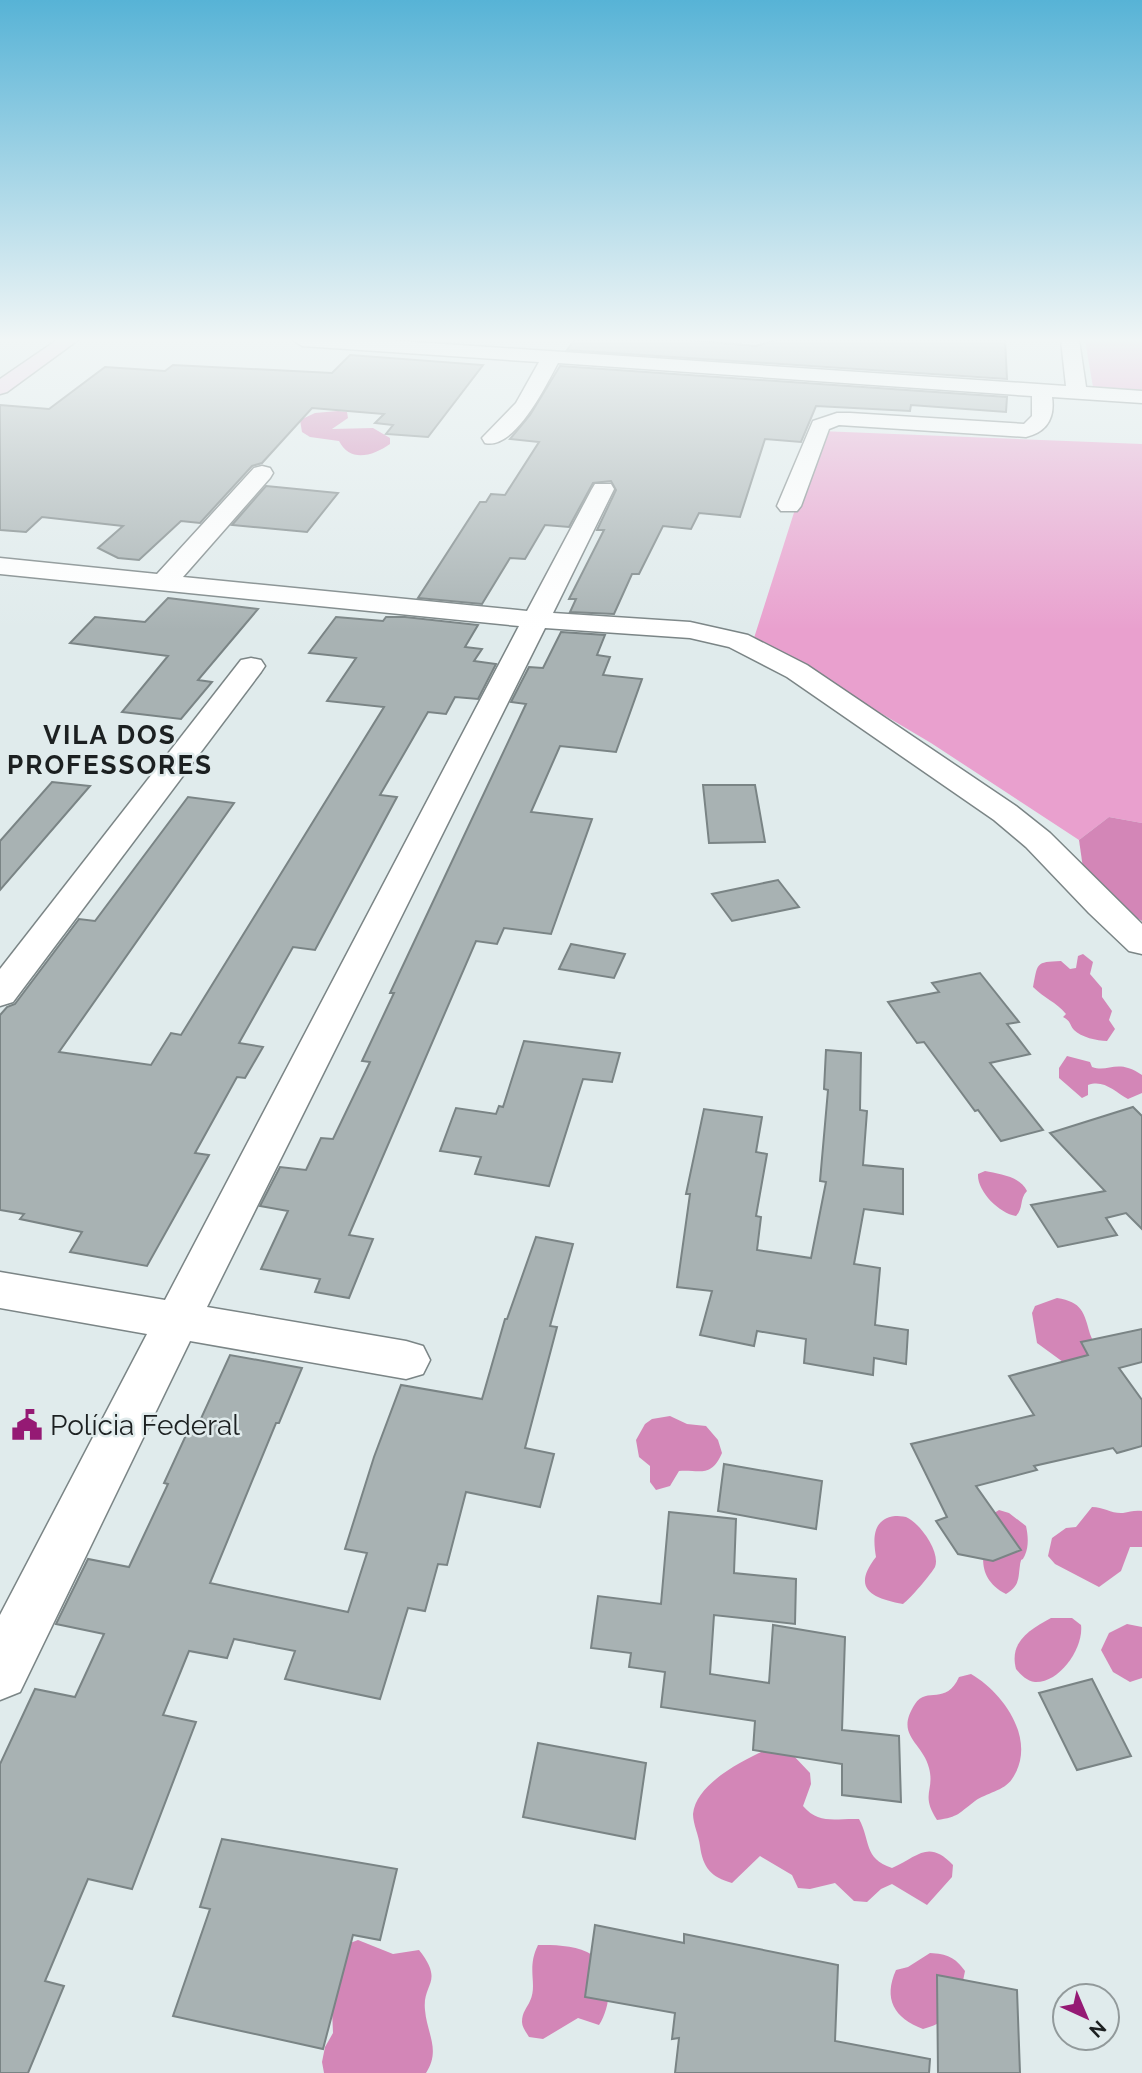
<svg xmlns="http://www.w3.org/2000/svg" width="1142" height="2073" font-family="Raleway,sans-serif">
  <style>
    .green { fill: #e9a0ce }
    .forest { fill: #d386b7 }
    .building { fill: #a8b2b3; stroke: #7a8485; stroke-width: 2 }
    .lines { fill: none; stroke-linecap: round; stroke-linejoin: round }
    .minor-casing { stroke: #7b8586; stroke-width: 3 }
    .secondary-casing { stroke: #7b8586; stroke-width: 3 }
    .minor { fill: #fff; fill-rule: evenodd }
    .secondary { fill: #f1cde6; fill-rule: evenodd }
    .labels { text-anchor: middle; stroke-width: 5; stroke-linejoin: round; paint-order: stroke }
    .far-district-label { font-size: 26px; font-weight: bold; letter-spacing: 2px; fill: #1c2021; stroke: #e0ebec }
    .near-poi-label { font-size: 28px; fill: #1c2021; stroke: #e0ebec; text-anchor: start }
  </style>
  <rect width="100%" height="100%" fill="#e0ebec"/>
  <g class="green">
    <polygon points="1085,340 1142,340 1142,390 1093,387"/>
    <polygon points="820,431 1142,444 1142,823 1109,817 1079,840 931,743 754,638"/>
  </g>
  <g class="forest">
    <path d="M 338,411 L 347,412 L 348,418 L 332,429 L 373,428 L 390,438 L 390,444 C 373,456 350,463 339,441 L 310,437 L 302,432 L 300,420 L 315,413 Z"/>
    <polygon points="1109,817 1142,823 1142,921 1114,904 1083,868 1079,840"/>
    <path d="M 1083,954 L 1093,962 L 1090,974 L 1102,988 L 1102,997 L 1112,1011 L 1109,1020 L 1115,1029 L 1107,1041 C 1097,1041 1081,1037 1074,1030 C 1069,1024 1071,1021 1063,1017 L 1066,1014 C 1056,1002 1044,998 1033,987 C 1038,963 1035,962 1061,961 L 1070,969 L 1076,968 L 1078,956 Z"/>
    <path d="M 1067,1056 L 1090,1062 L 1092,1067 C 1109,1073 1117,1058 1142,1075 L 1142,1093 L 1128,1099 C 1115,1092 1104,1079 1088,1085 L 1088,1095 L 1082,1098 L 1059,1078 L 1059,1068 Z"/>
    <path d="M 985,1171 C 999,1174 1020,1176 1027,1191 C 1019,1199 1024,1208 1016,1216 C 999,1213 977,1191 978,1174 Z"/>
    <path d="M 1057,1298 C 1082,1302 1084,1312 1090,1334 C 1093,1342 1097,1347 1095,1356 L 1063,1362 L 1037,1343 L 1032,1313 L 1035,1306 Z"/>
    <path d="M 670,1416 L 687,1424 L 706,1426 L 718,1440 L 722,1453 C 711,1479 698,1469 679,1471 L 670,1486 L 656,1490 L 650,1482 L 650,1466 L 639,1457 L 636,1440 L 645,1424 L 652,1419 Z"/>
    <path d="M 1092,1507 C 1104,1507 1112,1514 1123,1513 C 1130,1512 1134,1510 1142,1511 L 1142,1547 L 1130,1547 L 1121,1571 L 1099,1587 L 1055,1564 L 1048,1556 L 1052,1538 L 1066,1528 L 1076,1527 Z"/>
    <path d="M 999,1510 L 1009,1513 L 1026,1526 C 1028,1535 1029,1546 1025,1555 C 1021,1564 1022,1555 1020,1565 C 1018,1579 1020,1585 1006,1594 C 971,1575 985,1547 991,1515 Z"/>
    <path d="M 895,1516 C 898,1516 902,1516 906,1517 C 919,1522 941,1552 935,1567 C 932,1573 910,1599 903,1604 C 872,1598 851,1589 876,1557 C 873,1539 872,1519 895,1516 Z"/>
    <path d="M 1051,1618 L 1072,1618 L 1081,1625 C 1084,1647 1060,1683 1035,1682 C 1027,1681 1021,1675 1016,1669 C 1009,1642 1029,1630 1051,1618 Z"/>
    <polygon points="1127,1624 1142,1627 1142,1678 1130,1682 1113,1672 1101,1650 1109,1633"/>
    <path d="M 971,1674 C 1004,1693 1038,1741 1012,1779 C 1004,1791 986,1793 975,1801 C 959,1813 959,1817 937,1820 C 920,1794 935,1791 929,1768 C 923,1742 894,1736 915,1704 C 927,1686 946,1706 959,1677 Z"/>
    <path d="M 768,1749 L 792,1754 L 810,1773 L 811,1784 L 803,1806 C 819,1825 836,1818 859,1819 C 871,1841 863,1858 892,1868 C 918,1857 928,1839 953,1865 L 952,1877 L 927,1905 L 892,1884 L 881,1889 L 867,1902 L 854,1901 L 835,1883 L 810,1889 L 798,1888 L 792,1875 L 760,1856 L 732,1883 C 711,1877 703,1868 700,1846 C 699,1836 693,1824 693,1814 C 696,1783 744,1760 768,1749 Z"/>
    <path d="M 358,1940 L 393,1954 L 419,1950 C 445,1983 422,1983 425,2010 C 427,2034 441,2050 426,2073 L 324,2073 L 322,2062 L 325,2047 L 333,2033 L 331,1987 L 345,1945 Z"/>
    <path d="M 538,1945 C 553,1945 573,1945 587,1952 C 614,1965 613,2003 599,2025 L 578,2018 L 543,2039 L 529,2037 C 526,2032 522,2027 522,2022 C 522,2012 527,2008 530,2001 C 538,1984 526,1969 538,1945 Z"/>
    <path d="M 930,1953 C 947,1954 955,1957 965,1971 C 959,2001 955,2021 923,2029 C 894,2018 883,1999 896,1970 L 908,1967 Z"/>
  </g>
  <g class="building">
    <polygon points="574,340 688,340 756,346 776,340 1005,340 1007,379 567,350"/>
    <polygon points="350,355 483,365 428,437 386,434 393,425 375,423 384,414 312,408 262,463 252,466 200,523 181,521 139,560 118,558 98,548 123,526 42,517 26,532 0,530 0,405 49,409 105,367 165,371 173,365 332,373"/>
    <polygon points="560,366 1007,397 1006,412 911,405 910,411 816,406 801,442 765,439 740,517 699,513 691,529 663,526 639,574 632,574 614,614 570,612 576,599 569,599 604,530 597,530 616,490 611,481 593,483 569,527 545,525 525,559 510,558 482,604 418,598 480,502 486,502 491,494 505,495 539,442 510,439 530,415"/>
    <polygon points="266,486 338,493 307,532 232,525"/>
    <polygon points="168,598 258,609 198,680 212,682 181,719 122,712 168,656 70,643 95,617 145,622"/>
    <polygon points="336,617 383,621 386,617 405,617 478,625 465,647 482,649 474,661 496,664 478,699 455,697 446,714 428,712 405,752 380,795 397,797 315,950 293,947 239,1043 263,1047 245,1078 237,1077 195,1153 209,1155 147,1266 70,1252 82,1232 20,1219 24,1214 0,1210 0,1015 7,1007 15,1004 79,919 95,921 188,797 234,803 59,1052 151,1065 171,1033 181,1035 384,707 327,701 356,658 309,653"/>
    <polygon points="561,632 605,635 597,655 610,657 603,675 642,679 616,752 560,746 531,812 592,819 551,934 504,928 497,944 476,941 349,1235 373,1239 349,1298 315,1292 320,1279 261,1269 288,1211 260,1206 280,1167 306,1170 321,1138 333,1139 370,1062 362,1061 394,993 390,993 526,704 511,702 529,667 543,668"/>
    <polygon points="52,782 90,786 0,890 0,841"/>
    <polygon points="703,785 755,785 765,842 709,843"/>
    <polygon points="778,880 799,907 732,921 712,894"/>
    <polygon points="571,944 625,954 614,978 559,969"/>
    <polygon points="980,973 1019,1022 1007,1024 1030,1054 990,1063 1043,1130 1001,1141 978,1110 975,1111 924,1042 917,1043 888,1002 939,992 932,983"/>
    <polygon points="524,1041 620,1053 612,1082 583,1079 549,1186 475,1174 481,1157 440,1151 456,1108 496,1114 499,1106 503,1107"/>
    <polygon points="826,1050 861,1053 860,1110 867,1111 863,1165 903,1169 903,1214 864,1209 854,1264 880,1268 875,1325 908,1330 906,1364 874,1358 873,1375 804,1363 806,1339 757,1331 754,1346 700,1335 712,1291 677,1287 690,1194 686,1194 704,1109 762,1117 756,1152 767,1154 756,1216 761,1217 757,1250 811,1258 826,1182 820,1181 828,1090 824,1089"/>
    <polygon points="1133,1107 1142,1116 1142,1229 1126,1213 1106,1218 1117,1235 1058,1247 1031,1205 1105,1191 1050,1133"/>
    <polygon points="536,1237 573,1244 550,1326 557,1327 525,1448 554,1454 540,1507 466,1492 447,1565 438,1564 425,1611 408,1608 380,1699 285,1679 295,1651 234,1639 227,1658 189,1651 163,1715 196,1722 132,1889 88,1879 45,1981 64,1986 28,2073 0,2073 0,1764 35,1689 75,1697 104,1634 56,1624 88,1559 129,1567 168,1484 164,1483 192,1422 199,1423 230,1355 302,1368 279,1423 276,1423 210,1583 348,1612 367,1553 345,1549 374,1457 401,1385 482,1399 505,1319 507,1319"/>
    <polygon points="1142,1329 1142,1362 1119,1368 1142,1400 1142,1446 1117,1453 1113,1448 1034,1466 1037,1470 976,1486 1021,1550 993,1561 958,1554 936,1521 947,1517 911,1444 1034,1415 1009,1376 1088,1355 1081,1342"/>
    <polygon points="724,1464 822,1481 816,1529 718,1511"/>
    <polygon points="669,1512 736,1519 734,1573 796,1579 795,1624 714,1615 710,1674 769,1683 773,1625 845,1637 842,1730 899,1736 901,1802 842,1795 842,1764 753,1750 755,1721 661,1707 665,1672 629,1667 631,1653 591,1648 598,1596 661,1604"/>
    <polygon points="1092,1679 1131,1756 1077,1770 1039,1693"/>
    <polygon points="538,1743 646,1763 635,1839 523,1817"/>
    <polygon points="222,1839 397,1869 380,1940 353,1935 323,2049 173,2016 210,1909 200,1907"/>
    <polygon points="595,1925 684,1943 684,1934 838,1965 835,2041 930,2059 929,2073 675,2073 679,2038 672,2039 675,2013 585,1997"/>
    <polygon points="937,1975 1017,1990 1020,2073 938,2073"/>
  </g>
  <g class="lines">
    <defs>
      <g id="minor">
        <path d="M 293,340 L 385,340 L 1066,386 L 1061,340 L 1079,340 L 1086,387 L 1142,391 L 1142,403 L 1052,397 C 1055,418 1047,432 1026,437 L 839,425 L 829,429 L 801,506 L 797,511 L 781,511 L 777,506 L 813,421 L 837,413 L 850,413 L 1024,424 L 1032,416 L 1032,396 L 558,363 C 546,385 515,450 485,443 L 482,438 L 516,403 L 539,362 L 302,346 Z"/>
        <polygon points="262,466 270,468 273,473 270,478 183,577 527,611 592,489 595,484 611,484 614,489 553,613 690,622 748,635 807,665 1016,806 1050,833 1142,924 1142,954 1129,951 1089,913 1026,847 994,820 787,677 729,647 690,638 545,628 207,1307 406,1341 423,1346 430,1360 423,1374 406,1379 190,1341 20,1692 0,1700 0,1615 147,1334 0,1308 0,1272 165,1300 519,626 0,574 0,558 157,574 254,468"/>
        <polygon points="251,658 261,660 265,666 261,672 13,1002 0,1006 0,969 241,660"/>
      </g>
      <polygon id="secondary" points="57,340 78,340 7,392 0,394 0,379"/>
    </defs>
    <use href="#minor" class="minor-casing"/>
    <use href="#secondary" class="secondary-casing"/>
    <use href="#minor" class="minor"/>
    <use href="#secondary" class="secondary"/>
  </g>
  <linearGradient id="sky" x2="0" y2="1"><stop stop-color="#57b3d6"/><stop offset="0.54" stop-color="#f1f6f6"/><stop offset="1" stop-color="#f1f6f6" stop-opacity="0"/></linearGradient>
  <rect width="1142" height="630" fill="url(#sky)"/>
  <defs>
    <symbol id="civic-bare" viewBox="-9 -9 18 18"><path d="M-.6-6.5H3V-4.5H.6V-3L4-1V1h2V6H-6V1h2V-1L-.6-3ZM-1.2 2.5V6h2.4V2.5Z" fill="#951a74" stroke="#e0ebec" stroke-width="2.5" paint-order="stroke"/></symbol>
  </defs>
  <g fill-rule="evenodd">
    <use href="#civic-bare" x="5" y="1403" width="44" height="44"/>
  </g>
  <g class="labels">
    <g class="far-district-label">
      <text x="110" y="744">VILA DOS<tspan x="110" dy="30">PROFESSORES</tspan></text>
    </g>
    <g class="near-poi-label">
      <text x="50" y="1435">Polícia Federal</text>
    </g>
  </g>
  <g transform="translate(1086 2017) rotate(136)"><circle r="33" fill="#e0ebec" stroke="#929a9b" stroke-width="2"/>
  <path d="M0-5L12 26L0 18L-12 26Z" fill="#951a74"/>
  <text y="-10" font-size="19" font-weight="bold" text-anchor="middle" fill="#1c2021">N</text>
  </g>
</svg>
